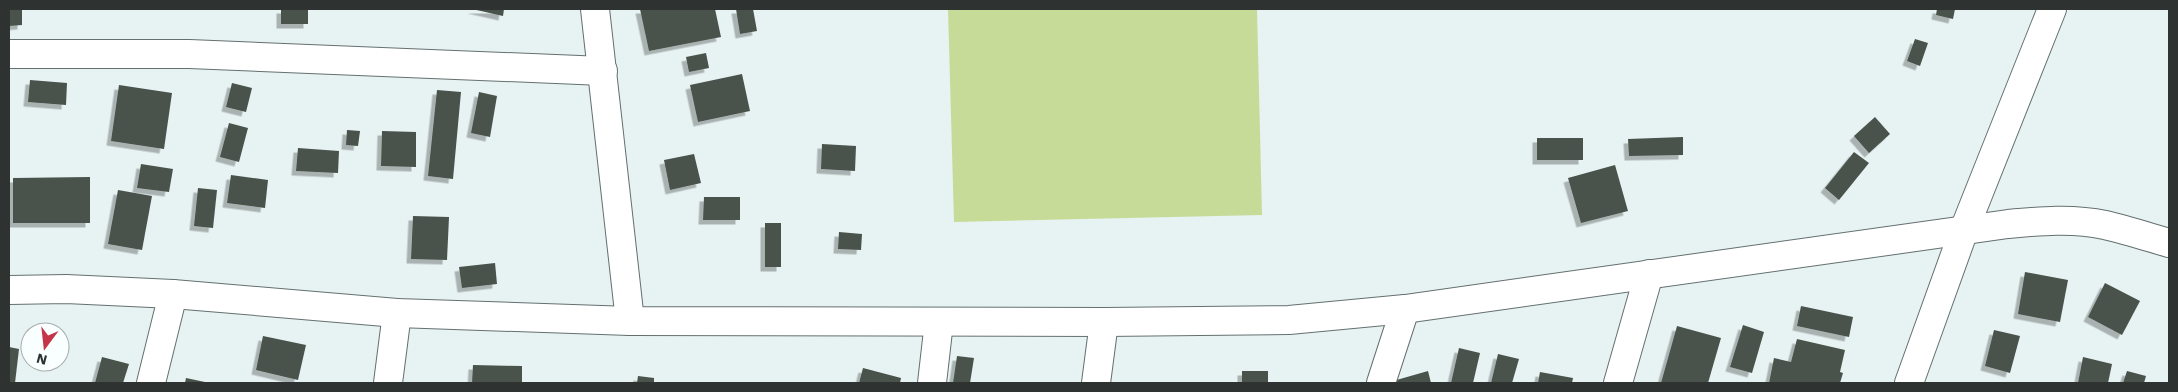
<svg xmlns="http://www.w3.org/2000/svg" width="2178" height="392" font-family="'Work Sans',sans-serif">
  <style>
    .garden { fill: #c7db98 }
    .building { fill: #49524c; filter: url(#shadow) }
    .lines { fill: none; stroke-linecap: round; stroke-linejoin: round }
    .minor-casing { stroke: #64706f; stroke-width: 30 }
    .minor { stroke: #fff; stroke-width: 28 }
  </style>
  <defs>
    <filter id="shadow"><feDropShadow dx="-4.5" dy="4.5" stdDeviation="0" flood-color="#0004"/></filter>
  </defs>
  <rect width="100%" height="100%" fill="#e6f3f2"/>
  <polygon class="garden" points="948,9 1257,9 1262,215 954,222"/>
  <g class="building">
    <polygon points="9,9 22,9 22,25 9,26"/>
    <rect x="281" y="9" width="27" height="15"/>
    <polygon points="472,9 504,9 503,16"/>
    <polygon points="640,9 715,9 721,37 649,51"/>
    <polygon points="736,9 753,9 757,31 740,34"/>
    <polygon points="1937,9 1955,9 1953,19 1936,15"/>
    <polygon points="1915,39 1928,43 1920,66 1907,61"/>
    <polygon points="706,53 709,68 689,72 686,57"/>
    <polygon points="742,74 750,111 698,122 690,85"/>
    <polygon points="30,80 67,83 66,105 28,102"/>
    <polygon points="232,83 252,88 246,112 226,107"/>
    <polygon points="119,85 172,93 164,149 111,141"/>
    <polygon points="437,90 461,92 453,179 428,176"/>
    <polygon points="479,92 497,96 490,137 471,133"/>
    <polygon points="1875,117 1890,134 1869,153 1854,136"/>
    <polygon points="229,123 248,128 239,162 220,157"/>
    <polygon points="347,130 360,131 358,146 346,145"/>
    <polygon points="382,131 416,132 416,167 381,166"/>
    <polygon points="1683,137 1683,155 1629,156 1628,139"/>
    <rect x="1537" y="138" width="46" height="22"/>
    <polygon points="822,144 856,146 855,171 821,169"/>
    <polygon points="298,148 339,151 338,173 296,171"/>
    <polygon points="1854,152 1869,163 1839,200 1825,188"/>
    <polygon points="694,154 701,183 670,190 664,160"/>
    <polygon points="141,164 173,169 169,192 137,188"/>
    <polygon points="1615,165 1628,211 1581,223 1568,178"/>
    <polygon points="231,175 268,180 265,208 227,203"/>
    <polygon points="90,177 90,223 13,223 13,178"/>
    <polygon points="198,188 217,190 213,228 194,226"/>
    <polygon points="118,190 152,196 142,250 108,244"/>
    <polygon points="704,197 740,197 740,220 703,220"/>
    <polygon points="413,216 449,217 447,260 411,259"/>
    <rect x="765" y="223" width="16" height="44"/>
    <polygon points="839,232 862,234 861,250 838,249"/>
    <polygon points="495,263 497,284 462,288 459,267"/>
    <polygon points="2025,272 2068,280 2060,322 2018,314"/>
    <polygon points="2105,283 2140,301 2122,335 2088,317"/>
    <polygon points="1801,306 1853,317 1849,337 1797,326"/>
    <polygon points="1743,325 1764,332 1752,373 1730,367"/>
    <polygon points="1677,326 1721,338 1708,383 1661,383"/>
    <polygon points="1994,330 2020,336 2010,373 1985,366"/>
    <polygon points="263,336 306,345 298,380 256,370"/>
    <polygon points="1797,339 1845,350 1840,372 1843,373 1840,383 1769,383 1774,358 1791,362"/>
    <polygon points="9,347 19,349 15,383 9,383"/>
    <polygon points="1459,348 1480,353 1473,383 1451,383"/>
    <polygon points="1498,354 1519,359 1512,383 1491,383"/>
    <polygon points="957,356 974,358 970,383 953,383"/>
    <polygon points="102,357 129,364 123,383 95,383"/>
    <polygon points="2083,357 2112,364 2108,383 2078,383"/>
    <polygon points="473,365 522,366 522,383 472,383"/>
    <polygon points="863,368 901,378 900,383 859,383"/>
    <rect x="1242" y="371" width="26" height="12"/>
    <polygon points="1428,371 1431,383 1393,383 1393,381"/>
    <polygon points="2127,371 2146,376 2144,383 2123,383"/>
    <polygon points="1540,372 1573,378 1572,383 1538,383"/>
    <polygon points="638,376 654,378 654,383 637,383"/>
    <polygon points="186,378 205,382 205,383 185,383"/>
  </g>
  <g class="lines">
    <defs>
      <g id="minor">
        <polyline points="595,9 630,321"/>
        <polyline points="9,54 189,54 603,71"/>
        <path d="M 9,290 L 66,289 L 173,294 L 397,313 L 630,321 L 1104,322 L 1289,320 L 1405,309 L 2008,224 C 2040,221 2073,218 2105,225 C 2127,230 2148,237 2169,243"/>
        <polyline points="151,383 173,294"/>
        <polyline points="388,383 397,313"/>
        <polyline points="932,383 939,322"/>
        <polyline points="1096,383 1104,322"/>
        <polyline points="1381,383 1405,309"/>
        <polyline points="1618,383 1649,274"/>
        <polyline points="1909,383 1964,230 2052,9"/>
      </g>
    </defs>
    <use href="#minor" class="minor-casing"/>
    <use href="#minor" class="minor"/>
  </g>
  <rect width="2178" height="392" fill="none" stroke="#2e3332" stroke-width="20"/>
  <g transform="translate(45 347) rotate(195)"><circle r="24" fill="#f9fffe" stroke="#a8adac"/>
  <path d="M0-4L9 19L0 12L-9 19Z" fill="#c53449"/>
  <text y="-8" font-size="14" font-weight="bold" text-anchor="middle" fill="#2e3332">N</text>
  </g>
</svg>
